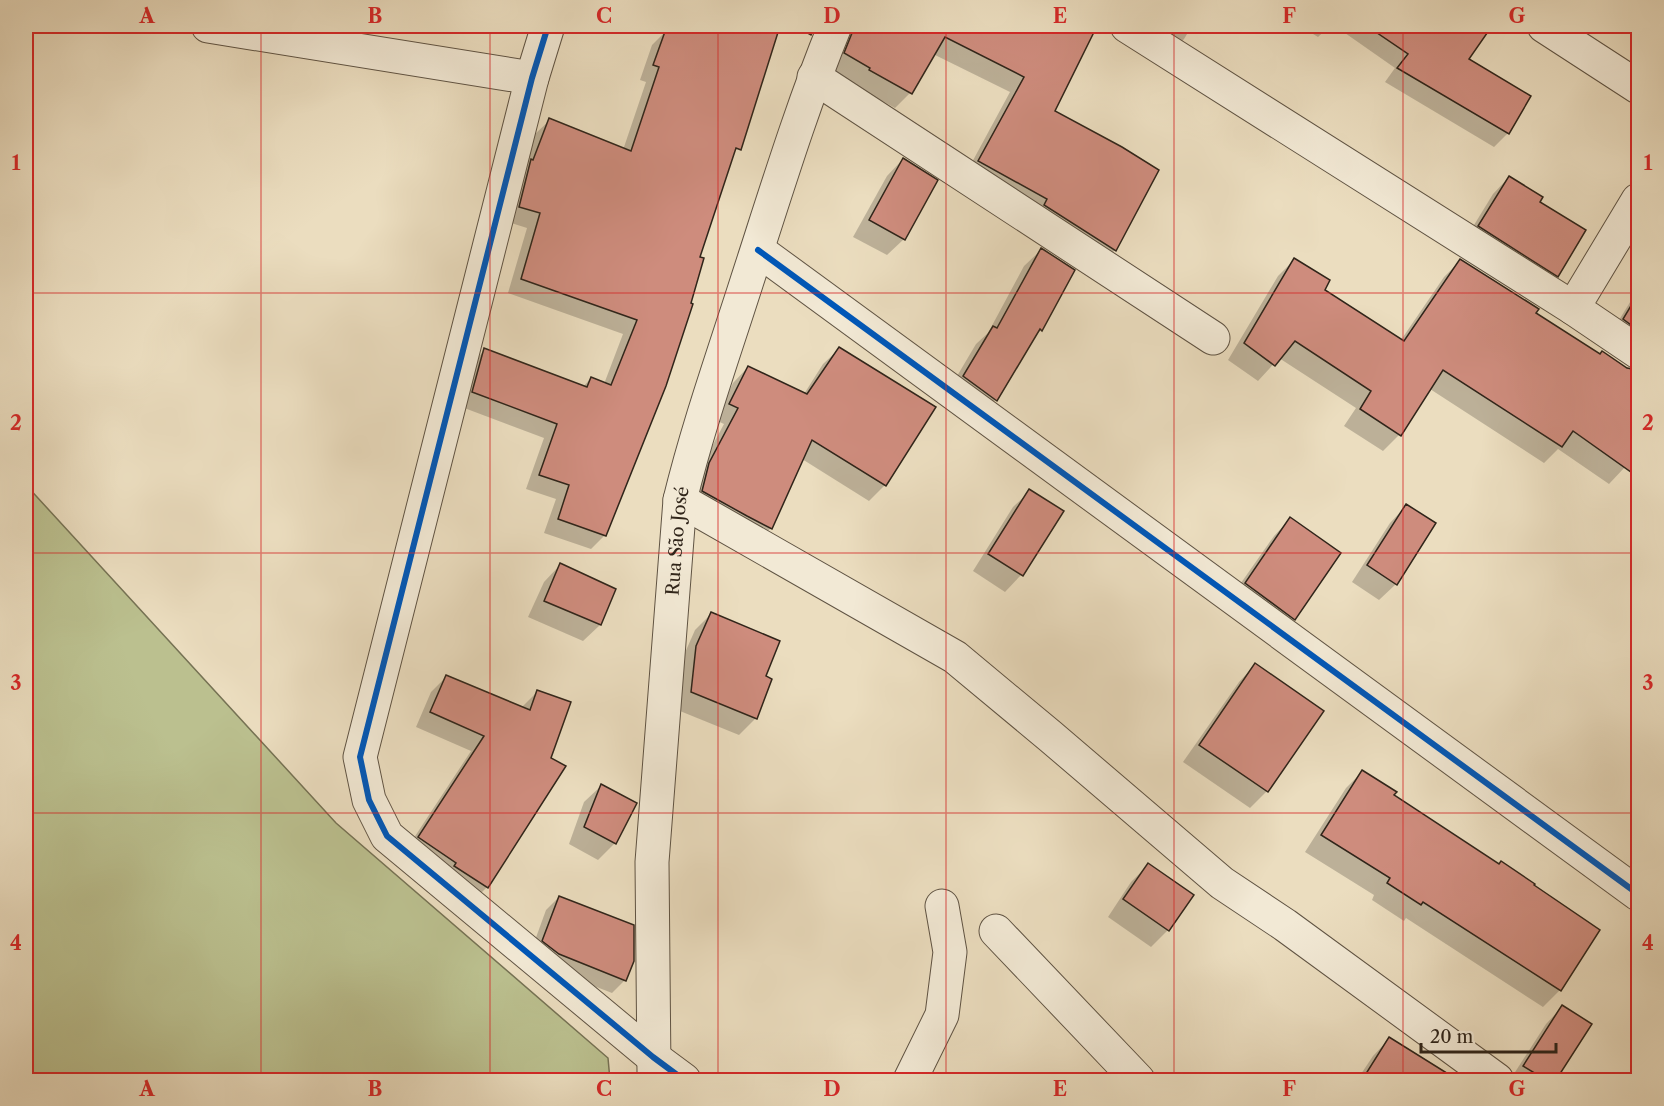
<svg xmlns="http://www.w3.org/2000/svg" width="1664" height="1106" font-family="'Libre Caslon Text',serif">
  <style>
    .green { fill: #bbc08f; stroke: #767254; stroke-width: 1.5 }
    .shadow { fill: #0003 }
    .building { fill: #ce8c7d; stroke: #30251a; stroke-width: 1.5 }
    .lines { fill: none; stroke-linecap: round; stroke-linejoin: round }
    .minor-casing { stroke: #5f5343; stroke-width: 35 }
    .minor { stroke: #f2e9d5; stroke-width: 33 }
    .cycleway-casing { stroke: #f2e9d5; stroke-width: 10 }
    .cycleway { stroke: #0057b8; stroke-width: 6 }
    .grid { fill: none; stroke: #d62828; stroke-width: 1.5; stroke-opacity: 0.55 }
    .labels { text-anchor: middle; stroke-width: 4.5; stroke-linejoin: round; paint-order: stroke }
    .street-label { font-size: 18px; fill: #30251a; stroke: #f2e9d5 }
    .neatline { fill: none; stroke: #d62828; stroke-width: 2 }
    .grid-label { font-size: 20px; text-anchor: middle; font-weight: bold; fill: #d62828 }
  </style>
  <rect width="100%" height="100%" fill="#ebddbf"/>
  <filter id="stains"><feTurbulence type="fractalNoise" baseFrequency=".00333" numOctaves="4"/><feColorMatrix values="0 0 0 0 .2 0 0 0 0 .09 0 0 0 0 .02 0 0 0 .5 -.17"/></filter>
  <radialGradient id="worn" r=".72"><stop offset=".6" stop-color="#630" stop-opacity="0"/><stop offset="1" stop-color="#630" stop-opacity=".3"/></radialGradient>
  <polygon class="green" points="26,485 336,823 608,1058 610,1080 26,1080"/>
  <g class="shadow">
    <polygon points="667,26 781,26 734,147 605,535 591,549 544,533 556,499 526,489 544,438 459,406 471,364 485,350 583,387 591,378 604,384 623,334 508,293 527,228 505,221 520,172 535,134 550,120 623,150 646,82 640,80 652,45 665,32"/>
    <polygon points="836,26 1082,26 1092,32 1053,112 1157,171 1115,250 1099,266 964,177 1010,92 933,54 910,93 895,108 855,86 856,84 830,69"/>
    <polygon points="1141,26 1192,26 1184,39 1176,48"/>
    <polygon points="1300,26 1330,26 1318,37"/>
    <polygon points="1335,26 1481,26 1487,30 1466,60 1508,133 1494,147 1385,82 1395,68"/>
    <polygon points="1623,26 1638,26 1638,35"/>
    <polygon points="903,159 904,239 887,255 853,237 887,176"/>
    <polygon points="1509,177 1557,276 1541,292 1463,243 1493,194"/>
    <polygon points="1041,250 1041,330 1033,338 995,400 979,417 947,393 976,344 988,333 1024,266"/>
    <polygon points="1294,260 1323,291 1401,340 1444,277 1460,261 1534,314 1600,355 1603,352 1630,370 1624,379 1638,389 1638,448 1625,467 1609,484 1558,449 1544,463 1430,389 1399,435 1383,451 1344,426 1356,408 1279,358 1258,381 1228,360 1278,276"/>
    <polygon points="1638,293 1638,350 1611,333 1632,299"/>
    <polygon points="839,349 934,408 885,485 869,501 802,459 771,528 755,543 687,507 694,480 724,424 715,420 733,383 748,367 804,394 823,364"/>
    <polygon points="1030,491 1062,512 1021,575 1005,592 973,571 1013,507"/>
    <polygon points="1406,506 1396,584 1379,600 1352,582 1390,523"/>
    <polygon points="1290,519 1294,619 1278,635 1229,600 1274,536"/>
    <polygon points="560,565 600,625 583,641 528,617 544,582"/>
    <polygon points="711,614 764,677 756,718 739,735 675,709 680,664 695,630"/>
    <polygon points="1255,665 1322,711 1266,792 1250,808 1183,762 1239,682"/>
    <polygon points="446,677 521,708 537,692 487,887 472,902 404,853 471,751 416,727 431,692"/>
    <polygon points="1362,772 1392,796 1499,866 1560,990 1543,1007 1406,918 1404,921 1372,900 1374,895 1305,852 1346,788"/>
    <polygon points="601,786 635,804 615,843 598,860 569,844 584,802"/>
    <polygon points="1148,865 1192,895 1168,930 1151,947 1108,917 1131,882"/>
    <polygon points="559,897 625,980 612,993 545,967 530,954 546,910"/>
    <polygon points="1562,1007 1590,1025 1555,1080 1510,1080 1546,1024"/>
    <polygon points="1389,1039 1436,1068 1428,1080 1357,1080 1373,1056"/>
  </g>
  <g class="building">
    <polygon points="667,26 780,26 741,150 736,148 700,257 704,258 691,303 693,304 666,386 606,536 558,519 569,485 539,475 557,424 472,392 484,348 587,387 591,377 611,385 637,320 521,279 540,213 519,207 531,159 533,160 549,118 631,151 659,67 653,65"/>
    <polygon points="795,26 815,26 811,35"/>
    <polygon points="853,26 1097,26 1055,111 1122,147 1159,170 1116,251 1044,205 1047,199 978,161 1024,77 945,37 912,94 869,70 870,68 844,53 852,33"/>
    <polygon points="1367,26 1492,26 1469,59 1531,96 1509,134 1397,68 1408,54"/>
    <polygon points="903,158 938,180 905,240 869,220"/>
    <polygon points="1509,176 1543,197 1540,202 1586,230 1558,277 1478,226"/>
    <polygon points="1041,248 1075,270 1042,331 1040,329 997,401 963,376 993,326 997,328"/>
    <polygon points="1294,258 1330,280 1325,290 1404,341 1460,259 1539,309 1536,313 1600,354 1602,351 1627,368 1638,370 1638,477 1573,431 1562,447 1443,370 1401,436 1360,409 1371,391 1295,341 1275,366 1244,343"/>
    <polygon points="1638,294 1638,330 1623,319"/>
    <polygon points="839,347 936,407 886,486 812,440 772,529 747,516 702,491 709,463 738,408 729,404 748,366 807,394"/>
    <polygon points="1029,489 1064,511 1023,576 988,554"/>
    <polygon points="1406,504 1436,523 1397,585 1367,565"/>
    <polygon points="1290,517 1341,553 1295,620 1245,583"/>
    <polygon points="560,563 616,589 601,625 544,601"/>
    <polygon points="711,612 780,641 766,676 772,679 757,719 691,692 696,646"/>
    <polygon points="1255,663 1324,711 1268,792 1199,745"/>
    <polygon points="446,675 530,710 537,690 571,702 551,758 566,766 488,888 454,866 456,863 418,837 484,736 430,712"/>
    <polygon points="1362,770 1397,792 1394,795 1499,864 1501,861 1535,884 1534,885 1600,930 1561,991 1423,902 1421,905 1387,883 1390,878 1321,835"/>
    <polygon points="601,784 637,803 616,844 584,827"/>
    <polygon points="1148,863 1194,895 1169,931 1123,899"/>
    <polygon points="559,896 634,925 634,961 626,981 559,954 542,941"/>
    <polygon points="1562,1005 1592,1024 1556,1080 1546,1080 1523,1066"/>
    <polygon points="1389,1037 1458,1080 1362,1080"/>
  </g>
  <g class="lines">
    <defs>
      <g id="minor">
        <polyline points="208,26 532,78"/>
        <polyline points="548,26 532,78 360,757 369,800 387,836 653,1057 684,1080"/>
        <polyline points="1127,26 1573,308"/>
        <polyline points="1544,26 1638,87"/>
        <polyline points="814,77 1213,338"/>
        <polyline points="1638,200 1573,308 1638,352"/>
        <polyline points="758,250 1638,894"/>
        <polyline points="680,500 955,657 1050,736 1222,883 1285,925 1497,1080"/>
        <polyline points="996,931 1138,1080"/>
        <path id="s1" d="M 654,1072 L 652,862 L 680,500 C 698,426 724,353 747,281 C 775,195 801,109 835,26"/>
        <polyline points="910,1080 942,1015 950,952 942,906"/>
      </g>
    </defs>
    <use href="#minor" class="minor-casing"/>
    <use href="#minor" class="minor"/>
    <defs>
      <g id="cycleway">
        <polyline points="548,26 532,78 360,757 369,800 387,836 653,1057 684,1080"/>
        <polyline points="758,250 1638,894"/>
      </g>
    </defs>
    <use href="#cycleway" class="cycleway-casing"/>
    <use href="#cycleway" class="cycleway"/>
  </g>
  <path class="grid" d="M 261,26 L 261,1080M 490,26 L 490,1080M 718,26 L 718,1080M 946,26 L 946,1080M 1174,26 L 1174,1080M 1403,26 L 1403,1080M 26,293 L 1638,293M 26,553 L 1638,553M 26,813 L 1638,813"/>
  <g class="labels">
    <g class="street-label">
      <text dy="6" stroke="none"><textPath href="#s1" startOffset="532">Rua São José</textPath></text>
    </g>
  </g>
  <rect width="1664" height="1106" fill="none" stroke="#ebddbf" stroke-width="66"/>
  <path d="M1421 1043v9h135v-9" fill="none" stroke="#30251a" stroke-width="3"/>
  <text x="1430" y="1043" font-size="18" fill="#30251a" stroke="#f2e9d5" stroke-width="4.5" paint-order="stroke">20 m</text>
  <rect x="33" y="33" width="1598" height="1040" class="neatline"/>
  <g class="grid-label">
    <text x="147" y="23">A</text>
    <text x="375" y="23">B</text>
    <text x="604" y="23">C</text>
    <text x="832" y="23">D</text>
    <text x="1060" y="23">E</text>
    <text x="1289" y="23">F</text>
    <text x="1517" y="23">G</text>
    <text x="16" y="170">1</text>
    <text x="1648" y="170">1</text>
    <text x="16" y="430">2</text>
    <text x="1648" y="430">2</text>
    <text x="16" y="690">3</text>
    <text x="1648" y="690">3</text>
    <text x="16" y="950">4</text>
    <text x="1648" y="950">4</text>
    <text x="147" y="1096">A</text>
    <text x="375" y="1096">B</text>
    <text x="604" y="1096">C</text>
    <text x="832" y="1096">D</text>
    <text x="1060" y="1096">E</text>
    <text x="1289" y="1096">F</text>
    <text x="1517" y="1096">G</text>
  </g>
  <rect width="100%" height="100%" filter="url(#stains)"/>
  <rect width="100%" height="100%" fill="url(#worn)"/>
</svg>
